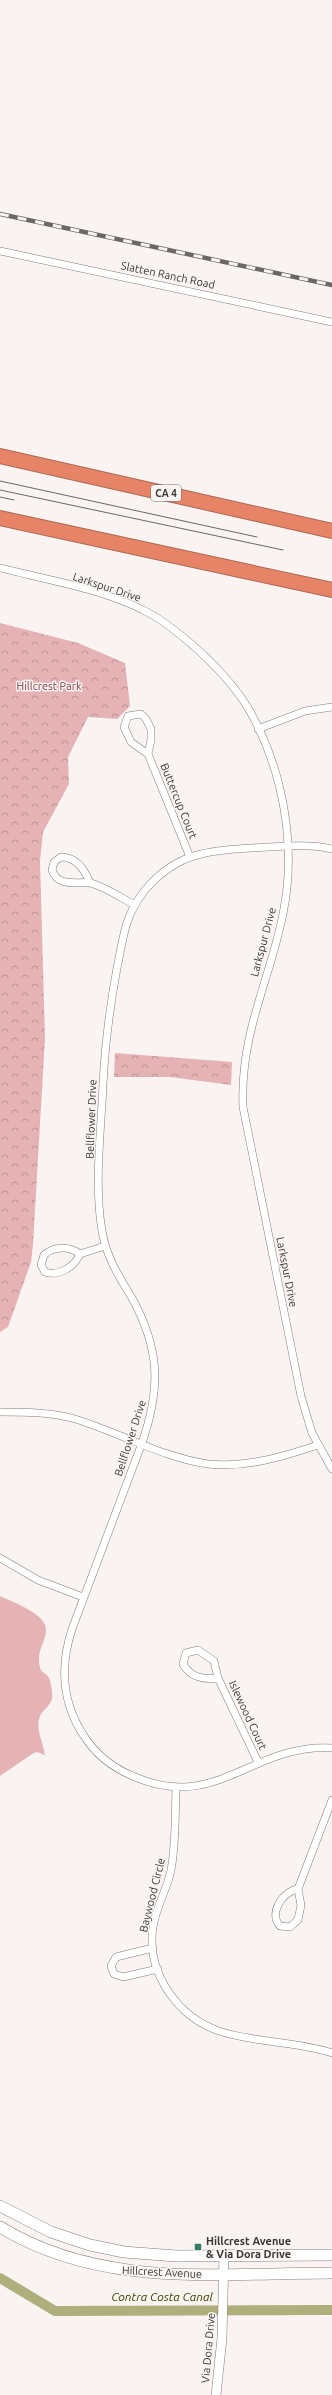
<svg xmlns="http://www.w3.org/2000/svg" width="332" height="2395" font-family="Ubuntu,sans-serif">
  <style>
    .green { fill: #e5b2b6 }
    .forest { fill: url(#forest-crowns) }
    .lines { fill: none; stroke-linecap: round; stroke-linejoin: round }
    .canal { stroke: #aeaf7c; stroke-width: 10 }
    .minor-casing { stroke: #817d79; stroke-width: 8 }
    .tertiary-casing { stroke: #817d79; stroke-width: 10 }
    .secondary-casing { stroke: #817d79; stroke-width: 12 }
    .motorway-casing { stroke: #aa6955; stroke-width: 16 }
    .minor { stroke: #fff; stroke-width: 7 }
    .tertiary { stroke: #fff; stroke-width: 9 }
    .secondary { stroke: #fff; stroke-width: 11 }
    .motorway { stroke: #e78467; stroke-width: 14 }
    .tram { stroke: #6a6765; stroke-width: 1 }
    .rail-casing { stroke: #6a6765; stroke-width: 4.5 }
    .rail { stroke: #f9f4f1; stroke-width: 3; stroke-dasharray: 9; stroke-linecap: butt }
    .poi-dot { fill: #377b6f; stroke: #f9f4f1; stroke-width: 1.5 }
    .labels { text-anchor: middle; stroke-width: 3; stroke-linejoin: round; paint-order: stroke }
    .shield { fill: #f9f4f1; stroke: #726f6d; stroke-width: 1 }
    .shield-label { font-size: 10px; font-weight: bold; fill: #383634 }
    .street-label { font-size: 11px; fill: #383634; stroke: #f9f4f1 }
    .park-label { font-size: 11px; fill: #803943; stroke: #f9f4f1 }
    .poi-label { font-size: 11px; font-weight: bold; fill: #383634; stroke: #f9f4f1; text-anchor: start }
    .water-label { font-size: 12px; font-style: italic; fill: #414000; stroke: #f9f4f1 }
  </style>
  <defs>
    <pattern id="forest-crowns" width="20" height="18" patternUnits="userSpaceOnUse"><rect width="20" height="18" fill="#e5b2b6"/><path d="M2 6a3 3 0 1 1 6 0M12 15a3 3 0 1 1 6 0" fill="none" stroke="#bb9295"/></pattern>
  </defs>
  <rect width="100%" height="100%" fill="#f9f4f1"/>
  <path class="green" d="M 0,1596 C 12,1602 48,1614 46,1631 C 45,1642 38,1650 39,1661 C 40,1675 45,1671 49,1678 C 51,1681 53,1696 52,1699 C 50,1706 44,1709 41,1714 C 34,1727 43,1741 45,1755 L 37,1752 L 32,1754 L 0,1776 Z"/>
  <g class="forest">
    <polygon points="0,623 78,643 125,663 130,706 117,719 88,717 68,757 69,784 43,832 40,861 45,1038 33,1244 31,1262 8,1327 0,1332"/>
    <polygon points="115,1053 232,1062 231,1085 170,1077 114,1077"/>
  </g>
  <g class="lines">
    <polyline class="canal" points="0,2278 55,2311 332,2310"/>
    <defs>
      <g id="minor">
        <polyline points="0,251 332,322"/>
        <path d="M 0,568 C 44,579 102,589 143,610 C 160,618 175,630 189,642 C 211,661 233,683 248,708 C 283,768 297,846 283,914 C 269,983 240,1033 243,1107 L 301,1396 L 312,1433 L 332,1469"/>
        <polyline points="258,729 305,711 332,707"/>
        <polyline points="148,754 131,742 124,727 128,716 141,714 146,719 151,729 151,740 148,754 190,857"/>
        <path d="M 332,849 C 306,843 277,847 251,848 C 234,849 217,850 201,854 C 166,862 136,892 126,926 C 122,940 120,954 117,968 C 110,1006 105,1045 103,1084 C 101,1132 94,1184 102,1231 C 106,1256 119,1277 132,1298 C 160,1349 161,1388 142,1443 L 72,1629 C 60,1666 62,1703 84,1736 C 96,1755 115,1769 135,1777 C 217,1812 253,1743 332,1748"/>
        <path d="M 90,883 C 85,870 77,857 61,857 L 54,862 L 52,870 C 58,888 77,881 90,883 C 102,885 123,899 135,905"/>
        <path d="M 80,1254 C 69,1246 54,1246 44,1255 L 41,1265 L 45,1272 C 59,1277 75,1266 80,1254 L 105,1246"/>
        <path d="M 0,1412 C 25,1412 51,1412 75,1419 C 118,1432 164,1458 208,1464 C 245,1468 282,1457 318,1445"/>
        <polyline points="0,1558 38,1580 83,1597"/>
        <path d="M 218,1678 C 204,1680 190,1677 183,1664 L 186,1653 L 198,1650 L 214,1661 L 218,1678 L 258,1762"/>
        <path d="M 176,1788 C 175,1815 176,1844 171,1870 C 167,1890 156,1907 153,1927 C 146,1973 178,2017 219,2031 C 255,2043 295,2041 332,2053"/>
        <path d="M 298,1889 C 283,1891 268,1913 280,1926 L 290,1927 L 298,1920 L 301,1905 L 298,1889 L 332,1800"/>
        <polyline points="153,1948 116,1957 111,1966 114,1974 123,1977 158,1969"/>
      </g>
      <polyline id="tertiary" points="216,2395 222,2338 224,2255"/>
      <g id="secondary">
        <polyline points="0,2206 51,2232 90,2245 124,2252 176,2256 332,2255"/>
        <path d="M 0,2227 C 102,2289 218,2273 332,2273"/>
      </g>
      <g id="motorway">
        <polyline points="0,456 332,531"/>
        <polyline points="0,518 332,590"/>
      </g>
    </defs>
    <use href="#minor" class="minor-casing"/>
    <use href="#tertiary" class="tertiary-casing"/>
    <use href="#secondary" class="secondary-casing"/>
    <use href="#motorway" class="motorway-casing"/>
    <use href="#minor" class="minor"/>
    <use href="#tertiary" class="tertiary"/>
    <use href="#secondary" class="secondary"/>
    <use href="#motorway" class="motorway"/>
    <g class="tram">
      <polyline points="0,481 257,537"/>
      <polyline points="0,490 283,550"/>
      <polyline points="0,497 14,500"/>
    </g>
    <defs>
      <polyline id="rail" points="0,214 332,285"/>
    </defs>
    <use href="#rail" class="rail-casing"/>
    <use href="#rail" class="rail"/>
  </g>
  <rect class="poi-dot" x="194" y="2243" width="8" height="8" rx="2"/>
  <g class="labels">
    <rect class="shield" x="151" y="485" width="30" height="16" rx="3"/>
    <g class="shield-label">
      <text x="166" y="497">CA 4</text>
    </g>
    <g class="street-label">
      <text transform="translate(168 275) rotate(12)" y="4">Slatten Ranch Road</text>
      <text transform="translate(107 587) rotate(18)" y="4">Larkspur Drive</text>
      <text transform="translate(179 801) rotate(68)" y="4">Buttercup Court</text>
      <text transform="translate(263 942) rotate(-75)" y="4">Larkspur Drive</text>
      <text transform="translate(91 1119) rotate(-88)" y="4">Bellflower Drive</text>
      <text transform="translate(287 1272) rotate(79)" y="4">Larkspur Drive</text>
      <text transform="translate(130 1438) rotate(-72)" y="4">Bellflower Drive</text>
      <text transform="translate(248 1715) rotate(65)" y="4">Islewood Court</text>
      <text transform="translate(152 1895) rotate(-76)" y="4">Baywood Circle</text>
      <text transform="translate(162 2272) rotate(3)" y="4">Hillcrest Avenue</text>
      <text transform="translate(208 2348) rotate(-85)" y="4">Via Dora Drive</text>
    </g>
    <g class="park-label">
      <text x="49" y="690">Hillcrest Park</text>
    </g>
    <g class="poi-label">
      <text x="206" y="2245">Hillcrest Avenue<tspan x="206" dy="13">&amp; Via Dora Drive</tspan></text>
    </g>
    <g class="water-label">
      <text x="162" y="2301">Contra Costa Canal</text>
    </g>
  </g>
</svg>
